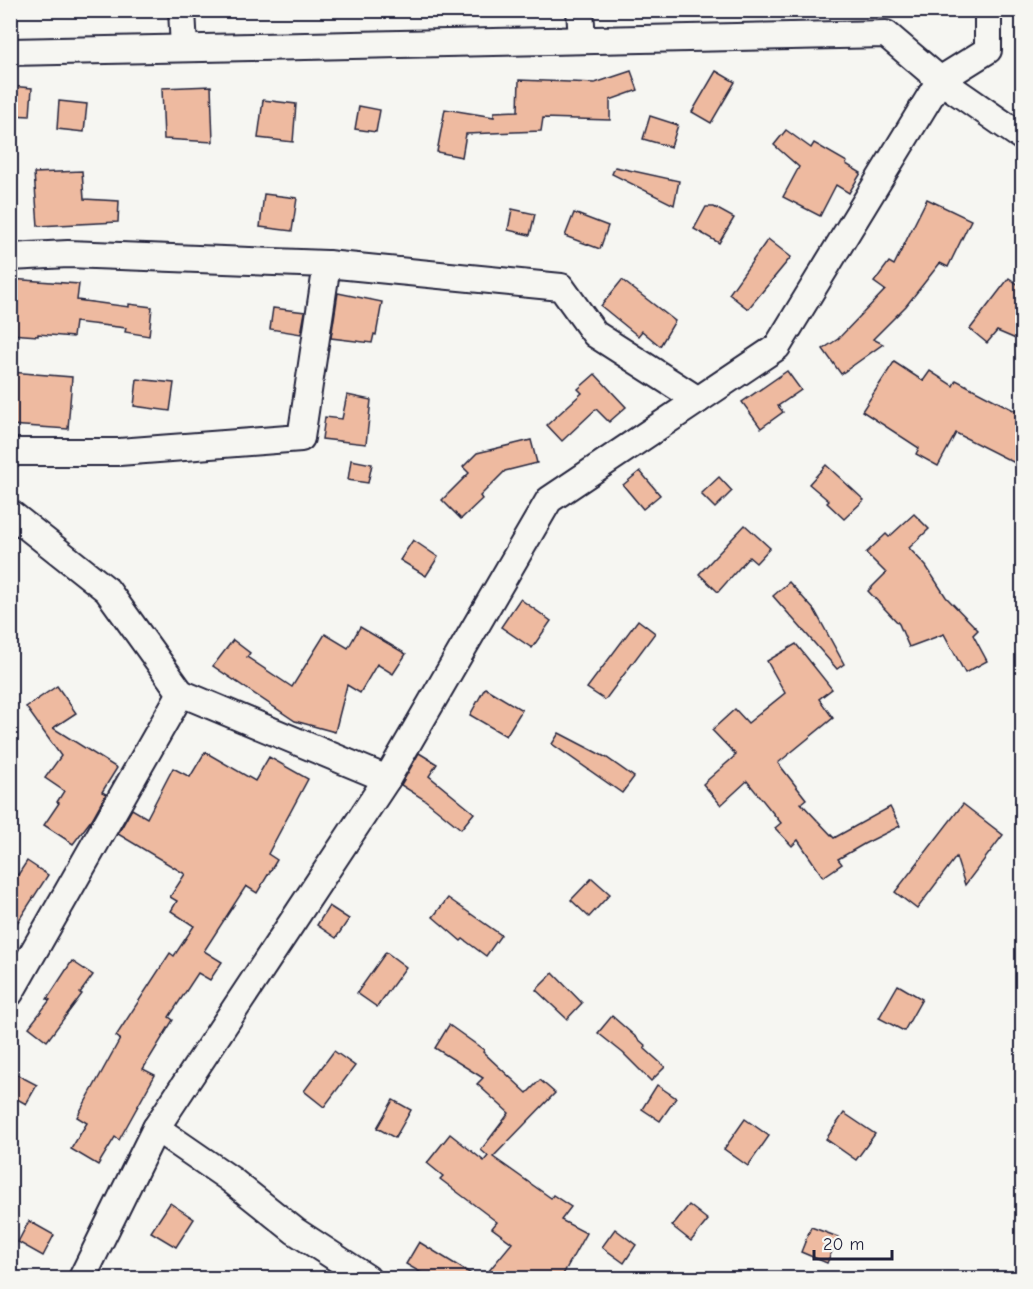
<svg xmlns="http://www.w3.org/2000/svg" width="1033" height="1289" font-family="'Comic Neue',sans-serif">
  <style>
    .building { fill: #eebaa0; stroke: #22223b; stroke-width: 1.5 }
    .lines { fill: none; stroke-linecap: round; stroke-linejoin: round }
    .minor-casing { stroke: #22223b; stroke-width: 30 }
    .minor { stroke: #f6f6f2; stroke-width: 26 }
  </style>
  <rect width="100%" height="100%" fill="#f6f6f2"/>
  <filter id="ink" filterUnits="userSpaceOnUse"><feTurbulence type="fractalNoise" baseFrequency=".0167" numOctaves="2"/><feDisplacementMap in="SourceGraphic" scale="12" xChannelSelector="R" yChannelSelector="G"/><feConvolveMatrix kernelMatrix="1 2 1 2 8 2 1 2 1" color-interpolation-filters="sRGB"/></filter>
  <g filter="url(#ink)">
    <g class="building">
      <polygon points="631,71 638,90 610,100 610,120 543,118 541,131 466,134 462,157 437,152 445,109 494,117 494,112 518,111 519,80 595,83"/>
      <polygon points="716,71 735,82 711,123 692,112"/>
      <polygon points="10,86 32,88 30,116 10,115"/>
      <polygon points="211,86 213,142 164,139 162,88"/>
      <polygon points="263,100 296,104 293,142 258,138"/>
      <polygon points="59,101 87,104 84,132 57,129"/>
      <polygon points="359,106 380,110 376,132 355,129"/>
      <polygon points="650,116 678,125 671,147 643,139"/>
      <polygon points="786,130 811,148 814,143 847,162 846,164 861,173 849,193 836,185 820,216 783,197 799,167 774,145"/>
      <polygon points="615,167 679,181 674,205 612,174"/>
      <polygon points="82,171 84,199 119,201 118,222 38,226 34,173"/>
      <polygon points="264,194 297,198 292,231 260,227"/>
      <polygon points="927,199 971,220 948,267 940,263 906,306 873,339 883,344 841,374 823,349 838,339 885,290 874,282 889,262 894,265"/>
      <polygon points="706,207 714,207 734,218 719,243 694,229"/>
      <polygon points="512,209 535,214 530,235 508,230"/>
      <polygon points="574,213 608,226 600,249 565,236"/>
      <polygon points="768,239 791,257 748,309 729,294"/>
      <polygon points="1009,278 1023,288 1023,342 997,331 987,343 970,329"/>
      <polygon points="10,279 79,284 77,300 129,307 129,304 152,307 149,336 125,332 126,328 75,322 73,337 38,334 38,336 10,334"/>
      <polygon points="622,280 675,321 660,346 642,331 638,336 601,306"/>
      <polygon points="338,293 382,302 376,335 374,334 372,343 331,338"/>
      <polygon points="273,308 305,312 301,334 270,329"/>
      <polygon points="894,362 923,381 930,371 953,386 956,380 1023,415 1023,467 956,433 938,466 916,454 919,448 862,411"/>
      <polygon points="787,371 801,390 778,406 783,412 761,428 742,402"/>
      <polygon points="10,372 72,377 68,429 10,425"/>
      <polygon points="595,374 626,407 609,422 596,409 562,441 547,425 582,393 578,389"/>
      <polygon points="137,379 174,383 170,411 134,406"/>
      <polygon points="347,395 371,400 366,444 322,439 325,417 342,419"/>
      <polygon points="531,440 537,463 505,471 480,496 482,499 461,519 442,500 469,473 463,467 477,453"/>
      <polygon points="351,460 372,464 368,483 348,480"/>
      <polygon points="826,465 864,500 844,519 827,503 829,501 809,484"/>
      <polygon points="640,471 660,495 643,509 623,485"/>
      <polygon points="719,477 732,491 715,508 701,494"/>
      <polygon points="914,514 929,529 909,548 926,566 946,597 978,630 973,635 987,661 965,673 944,634 909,647 899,624 868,591 886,573 866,553 886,534 889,537"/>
      <polygon points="745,525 770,548 756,563 749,557 718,592 699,574"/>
      <polygon points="413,540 438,557 426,576 400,560"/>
      <polygon points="789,582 815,611 844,664 837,669 773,596"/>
      <polygon points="520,599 551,621 532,648 501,627"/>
      <polygon points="638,620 655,633 605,700 587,688"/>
      <polygon points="360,627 406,654 393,674 377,664 360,693 347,685 335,732 295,721 213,666 233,640 250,653 247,657 292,687 325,634 348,648"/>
      <polygon points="796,644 832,689 819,699 833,718 778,763 806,799 801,803 834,838 890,807 900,826 864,844 838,859 842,864 823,877 798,840 792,846 775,828 781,823 747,781 721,805 703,784 736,755 712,730 735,709 748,723 785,693 767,661"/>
      <polygon points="57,686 76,713 53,728 117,768 102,792 106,794 92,819 73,844 44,825 59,803 57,802 64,791 45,778 61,756 26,707"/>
      <polygon points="485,688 522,710 506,736 470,715"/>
      <polygon points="559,733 607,758 634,777 622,793 552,744"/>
      <polygon points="205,752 255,781 269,757 308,779 268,854 277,860 257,893 246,886 204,951 222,962 210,980 198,973 169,1017 173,1020 143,1069 155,1075 119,1140 115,1137 98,1165 71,1149 87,1123 77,1117 120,1039 116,1036 170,953 174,956 194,926 171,911 177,901 170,897 185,874 118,834 132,809 147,818 173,768 190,777"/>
      <polygon points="419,753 437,764 429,776 474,813 461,829 425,800 401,785"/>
      <polygon points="963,804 1003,835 965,885 956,857 917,909 895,892"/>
      <polygon points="27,861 48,875 10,934 10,869 18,875"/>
      <polygon points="592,878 610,894 589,917 571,900"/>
      <polygon points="448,898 501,935 486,956 463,939 461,941 433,917"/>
      <polygon points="329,906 349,919 336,938 317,925"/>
      <polygon points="386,952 406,967 377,1007 357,993"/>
      <polygon points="72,961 93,975 80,993 82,994 47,1041 29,1027 50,1000 47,999"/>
      <polygon points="553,973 582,1003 567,1019 536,990"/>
      <polygon points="898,985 922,999 904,1031 879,1018"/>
      <polygon points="612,1016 646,1046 644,1048 665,1067 651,1081 623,1053 598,1033"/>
      <polygon points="449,1025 484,1050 483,1052 527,1093 540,1080 555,1093 493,1157 551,1198 553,1195 571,1207 561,1220 586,1233 561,1278 483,1278 512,1243 492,1228 497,1222 440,1179 443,1176 427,1163 450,1134 484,1161 488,1156 481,1150 509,1113 477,1084 483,1078 435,1048"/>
      <polygon points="334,1051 355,1066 324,1107 304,1091"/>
      <polygon points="10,1071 37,1085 26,1104 10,1095"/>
      <polygon points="657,1085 676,1098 660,1121 642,1109"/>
      <polygon points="393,1100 411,1110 395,1138 377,1128"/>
      <polygon points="844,1113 875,1134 856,1160 826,1139"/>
      <polygon points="745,1119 769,1136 748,1166 724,1149"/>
      <polygon points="170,1203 194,1219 176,1247 151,1232"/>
      <polygon points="689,1205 708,1220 691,1241 672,1226"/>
      <polygon points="29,1221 54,1235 43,1256 18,1242"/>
      <polygon points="811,1227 838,1237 827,1263 801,1252"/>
      <polygon points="615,1229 636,1245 624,1263 602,1247"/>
      <polygon points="419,1242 478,1278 430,1278 406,1264"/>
    </g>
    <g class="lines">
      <defs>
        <g id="minor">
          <polyline points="182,10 184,48"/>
          <polyline points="580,10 582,40"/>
          <polyline points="10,52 886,34 940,80 1022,137"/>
          <polyline points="10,257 68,254 327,264 561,287 595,334 698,400"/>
          <polyline points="10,452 119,452 301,438 327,264"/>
          <polyline points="10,513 107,590 181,693"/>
          <polyline points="10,993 181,693 387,779"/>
          <polyline points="156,1128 230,1179 295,1231 367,1278"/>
          <polyline points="82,1278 156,1128 387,779 549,500 777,347 940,80 988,50 988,10"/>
        </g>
      </defs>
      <use href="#minor" class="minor-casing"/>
      <use href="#minor" class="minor"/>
    </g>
  </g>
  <rect width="1033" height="1289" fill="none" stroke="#f6f6f2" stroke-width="36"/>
  <rect x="18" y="18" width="997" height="1253" fill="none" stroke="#22223b" stroke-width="2" filter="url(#ink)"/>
  <path d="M814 1250v9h78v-9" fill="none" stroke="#22223b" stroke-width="3"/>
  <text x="823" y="1250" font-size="18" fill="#22223b" stroke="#f6f6f2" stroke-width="4.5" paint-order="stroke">20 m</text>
</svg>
